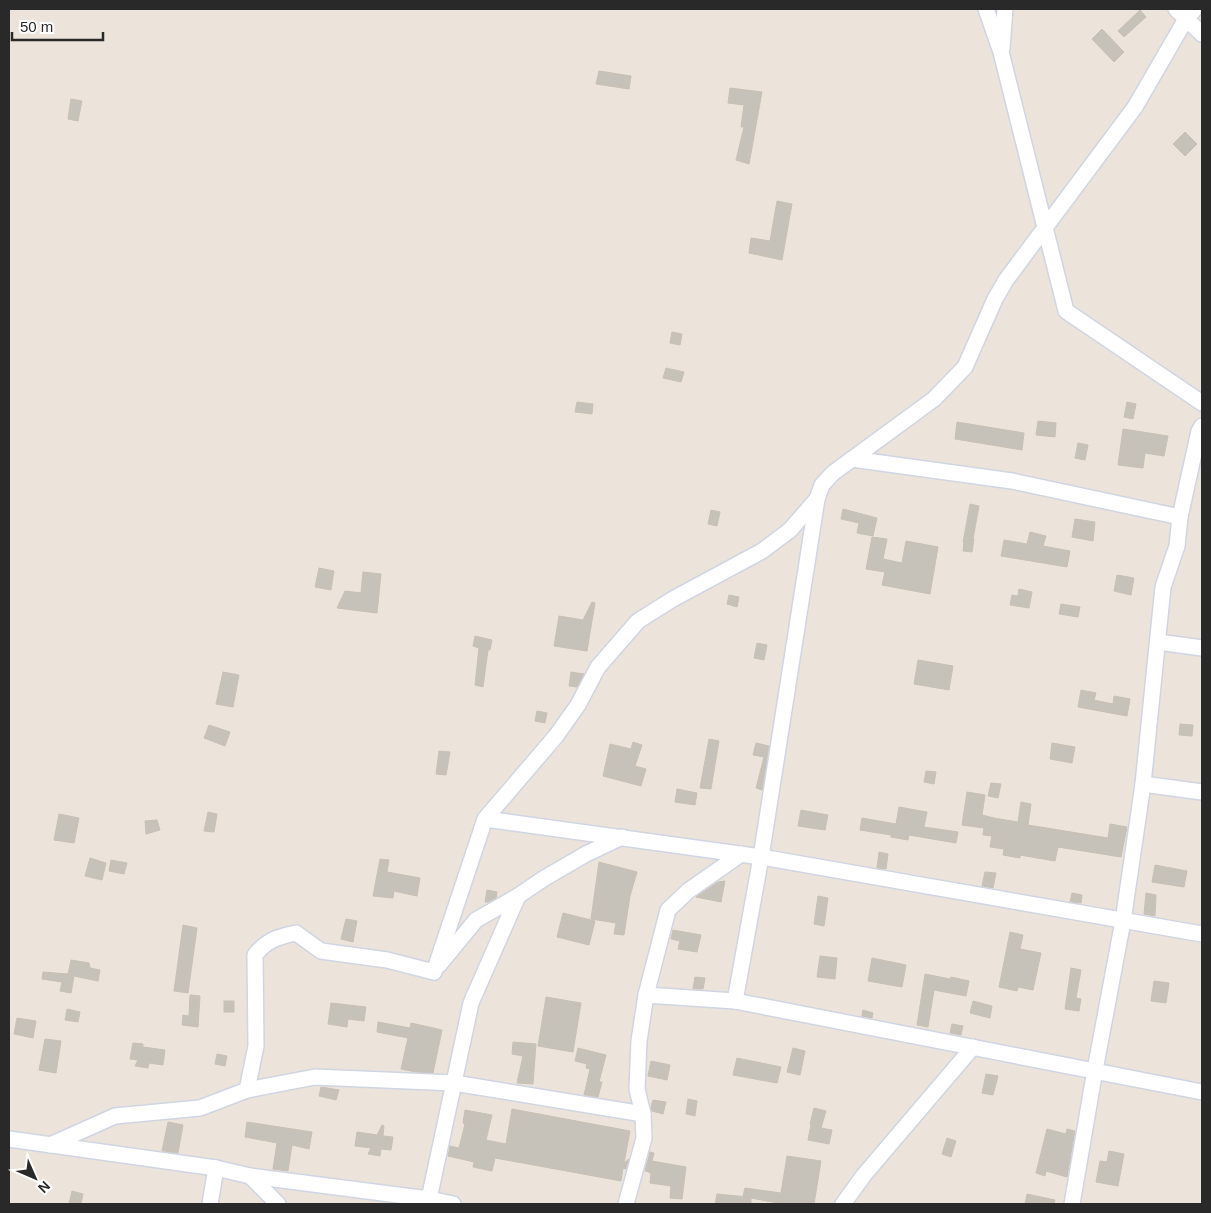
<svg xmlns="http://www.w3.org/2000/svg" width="1211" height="1213" font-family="Arial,sans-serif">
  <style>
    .building { fill: #c7c2b9; stroke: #c8c0b4 }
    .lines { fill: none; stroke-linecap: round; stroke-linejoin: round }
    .street-casing { stroke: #d0d5e3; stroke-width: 18 }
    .street { stroke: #fff; stroke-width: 15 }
  </style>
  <rect width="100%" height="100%" fill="#ece4da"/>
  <g class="building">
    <polygon points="1140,10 1146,17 1124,37 1118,31"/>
    <polygon points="1102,29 1124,52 1114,62 1092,39"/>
    <polygon points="599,71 631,76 629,89 596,84"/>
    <polygon points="730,88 762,92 749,164 736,160 744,127 741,127 744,105 728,103"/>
    <polygon points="71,99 82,101 78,121 68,119"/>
    <polygon points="1185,132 1197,144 1185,156 1173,144"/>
    <polygon points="777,201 792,204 782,260 749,253 751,238 770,241"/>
    <polygon points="672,332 682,334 680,345 670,343"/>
    <polygon points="666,368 684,372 681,382 663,378"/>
    <polygon points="577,402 593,404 592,414 575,412"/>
    <polygon points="1127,402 1136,404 1133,419 1124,417"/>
    <polygon points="1038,421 1056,423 1055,437 1036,435"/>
    <polygon points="957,422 1024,433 1022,450 955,439"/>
    <polygon points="1123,429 1168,436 1164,456 1145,453 1143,468 1118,465"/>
    <polygon points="1078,443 1088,445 1085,460 1075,458"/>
    <polygon points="970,504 979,506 973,539 974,539 972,552 963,551 964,542 963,542"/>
    <polygon points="843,509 877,518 873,536 857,533 859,523 841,519"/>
    <polygon points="711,510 720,512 717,526 708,524"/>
    <polygon points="1075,519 1095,522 1093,541 1072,537"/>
    <polygon points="1030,532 1046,536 1043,546 1070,551 1067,567 1001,556 1004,540 1027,544"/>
    <polygon points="872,537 887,539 883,559 902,563 906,541 938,547 930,594 882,585 885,572 866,569"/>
    <polygon points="319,568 334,571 331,590 315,587"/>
    <polygon points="363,572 381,574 377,613 337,608 345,591 361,593"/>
    <polygon points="1117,575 1134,578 1131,595 1114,591"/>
    <polygon points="1019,589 1032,592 1029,608 1010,605 1012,595 1018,596"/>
    <polygon points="729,595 739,597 737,607 727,604"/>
    <polygon points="592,602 595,603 587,651 554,646 559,616 583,620"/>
    <polygon points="1061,604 1080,607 1078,617 1059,614"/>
    <polygon points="475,636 492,640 490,650 488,650 483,687 475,685 479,648 473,646"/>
    <polygon points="757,643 767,645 764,660 754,658"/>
    <polygon points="918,660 953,666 949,690 914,684"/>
    <polygon points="223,672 239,675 233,707 216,704"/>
    <polygon points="571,672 584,674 577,687 569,686"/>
    <polygon points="1081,690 1096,693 1094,700 1113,704 1114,696 1130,699 1127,716 1078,707"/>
    <polygon points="537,711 547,713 545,723 535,721"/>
    <polygon points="1180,724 1193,725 1192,736 1179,735"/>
    <polygon points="209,725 230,732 225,746 204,738"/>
    <polygon points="709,739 719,741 711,789 700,788"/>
    <polygon points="633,742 642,745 635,766 646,769 641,786 603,776 610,744 631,749"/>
    <polygon points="756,743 769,746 762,790 756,788 764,757 753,755"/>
    <polygon points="1052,743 1075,747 1072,763 1050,759"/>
    <polygon points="439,751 450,752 446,775 436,774"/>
    <polygon points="926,771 936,772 934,784 924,782"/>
    <polygon points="991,783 1001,784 998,798 988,796"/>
    <polygon points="677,789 697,793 695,805 675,802"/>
    <polygon points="967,792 985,795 982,815 994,818 1018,822 1021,802 1031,804 1028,825 1108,838 1110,824 1127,827 1121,857 1058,847 1055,861 1020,855 1020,858 1003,855 1004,849 990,847 992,836 983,835 984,828 962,825"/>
    <polygon points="899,807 927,812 924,827 958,832 956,843 909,835 908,840 891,837 891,835 860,830 862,818 896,824"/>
    <polygon points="801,810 828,815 825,830 798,826"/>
    <polygon points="208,812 217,814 214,832 204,831"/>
    <polygon points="59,814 79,818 74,843 54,840"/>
    <polygon points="157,820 160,830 146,834 145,821"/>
    <polygon points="879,852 888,854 886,869 877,868"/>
    <polygon points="90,858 106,863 102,880 85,876"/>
    <polygon points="380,859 389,860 387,872 420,878 417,896 394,891 393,898 373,896"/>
    <polygon points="111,860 127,863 124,874 109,871"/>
    <polygon points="599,862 637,872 630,896 624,935 614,934 616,923 591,919"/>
    <polygon points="1155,865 1187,871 1184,887 1152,882"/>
    <polygon points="985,872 996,873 993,888 982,886"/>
    <polygon points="725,881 721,902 696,897 718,882"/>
    <polygon points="487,890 497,892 496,898 488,902 485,902"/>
    <polygon points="1072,893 1082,895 1081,903 1070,902"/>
    <polygon points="1146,893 1156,895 1155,916 1144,914"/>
    <polygon points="818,896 828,898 824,926 814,924"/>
    <polygon points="563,913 595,921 589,945 557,937"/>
    <polygon points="346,919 357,921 353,942 341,939"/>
    <polygon points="183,925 197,928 188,993 174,991"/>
    <polygon points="673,930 701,935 697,952 678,949 680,941 671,939"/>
    <polygon points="1010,932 1023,935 1020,949 1041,953 1033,990 1018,987 1017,991 999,987"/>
    <polygon points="820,956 837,958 835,979 817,977"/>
    <polygon points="872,958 906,965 902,987 868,981"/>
    <polygon points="71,960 89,963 90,968 100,970 98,981 74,976 71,993 60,991 62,982 42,979 43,972 68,974"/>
    <polygon points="1071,968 1081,970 1076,998 1081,999 1079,1011 1065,1009"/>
    <polygon points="925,974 950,979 951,977 969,981 966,996 934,990 928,1027 917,1025"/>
    <polygon points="695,977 705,978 703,989 693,989"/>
    <polygon points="1154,981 1169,983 1166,1003 1151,1001"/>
    <polygon points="190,995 200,996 198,1027 182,1025 183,1015 189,1016"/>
    <polygon points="546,997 581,1003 573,1052 538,1046"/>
    <rect x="224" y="1001" width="10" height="11"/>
    <polygon points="973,1001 992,1006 990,1018 970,1013"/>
    <polygon points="331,1003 366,1007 364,1021 348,1019 347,1027 328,1024"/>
    <polygon points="67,1009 80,1012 78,1022 65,1020"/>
    <polygon points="863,1010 873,1013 872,1018 862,1016"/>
    <polygon points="17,1018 36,1021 33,1038 14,1034"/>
    <polygon points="378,1022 410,1028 411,1023 442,1030 433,1073 416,1072 401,1069 408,1038 377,1032"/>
    <polygon points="952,1024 963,1026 961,1035 950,1033"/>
    <polygon points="45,1039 61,1041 56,1073 39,1070"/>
    <polygon points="513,1042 536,1044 533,1084 517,1083 523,1056 512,1054"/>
    <polygon points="133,1043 143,1044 143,1047 165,1050 163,1065 149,1063 148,1068 135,1066 138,1060 130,1059"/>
    <polygon points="578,1048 606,1055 599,1082 602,1082 598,1097 584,1095 590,1069 586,1068 587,1064 575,1061"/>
    <polygon points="793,1048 805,1051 800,1075 787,1072"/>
    <polygon points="217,1054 227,1056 225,1066 215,1064"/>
    <polygon points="737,1058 781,1067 777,1083 733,1075"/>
    <polygon points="651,1061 670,1065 667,1080 648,1076"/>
    <polygon points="986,1074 998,1076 993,1095 982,1093"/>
    <polygon points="321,1087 339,1090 336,1100 319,1096"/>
    <polygon points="688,1099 697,1101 695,1116 686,1114"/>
    <polygon points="653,1100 666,1102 663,1114 652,1111 651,1107"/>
    <polygon points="814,1108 826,1111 821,1128 832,1130 829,1144 808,1140 811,1124 810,1124"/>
    <polygon points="512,1109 630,1131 624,1163 629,1159 626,1169 623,1168 621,1181 495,1158 492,1171 473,1167 474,1162 448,1156 450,1146 459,1148 465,1124 463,1123 465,1110 492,1115 486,1140 506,1144"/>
    <polygon points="168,1122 183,1125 178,1153 162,1151"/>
    <polygon points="247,1122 312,1132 309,1149 292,1145 288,1171 273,1169 277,1143 245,1137"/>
    <polygon points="382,1125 384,1126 383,1136 393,1137 391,1150 381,1149 380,1156 368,1154 371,1148 355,1146 357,1132 377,1135"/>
    <polygon points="1047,1129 1066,1134 1067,1129 1075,1131 1067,1177 1046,1171 1045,1176 1036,1173"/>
    <polygon points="947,1138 956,1141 951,1157 942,1154"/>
    <polygon points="1109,1151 1124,1154 1118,1186 1096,1182 1100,1161 1107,1162"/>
    <polygon points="650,1152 654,1153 652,1161 686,1167 682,1199 670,1198 671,1186 650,1183 651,1173 645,1171"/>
    <polygon points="787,1156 821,1161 814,1204 783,1204 751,1198 751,1204 715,1204 717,1194 748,1197 743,1196 745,1188 781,1193"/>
    <polygon points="72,1191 83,1194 81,1204 69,1204"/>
    <polygon points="1027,1194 1055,1200 1054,1204 1025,1204"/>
  </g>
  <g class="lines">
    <defs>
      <g id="street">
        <polyline points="986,9 1001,52 1066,311 1202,403"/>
        <polyline points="1176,9 1202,34"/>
        <polyline points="1002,48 1005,9"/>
        <polyline points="852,459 1012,481 1180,517"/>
        <polyline points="1158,642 1202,648"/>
        <polyline points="1143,784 1202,792"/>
        <polyline points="485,819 761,857 1202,934"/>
        <polyline points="439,965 476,920 518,896"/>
        <polyline points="434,972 485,819 556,736 578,705 598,667 638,621 673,599 762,551 790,530 817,499"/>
        <polyline points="646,995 735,1001 1202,1092"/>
        <polyline points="735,1001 761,857 817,499 822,485 833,473 934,399 965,367 995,299 1006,280 1135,107 1186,19 1195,9"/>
        <path d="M 247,1090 L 256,1046 L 255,955 C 267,940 277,937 296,933 L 321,951 L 387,960 L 434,972"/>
        <polyline points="9,1139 216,1168 250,1176 429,1199 453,1204"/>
        <polyline points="50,1145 115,1116 200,1108 247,1090 315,1077 454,1083 643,1114"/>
        <polyline points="250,1176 278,1204"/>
        <polyline points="429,1199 471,1003 518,896 543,879 586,854 622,837"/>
        <polyline points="210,1204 216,1168"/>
        <polyline points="626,1204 644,1138 643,1114 637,1089 639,1041 646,995 668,910 688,891 741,854"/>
        <polyline points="843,1204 864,1175 973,1047"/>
        <polyline points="1072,1204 1095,1070 1123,921 1143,784 1163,587 1177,546 1180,517 1199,431 1202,426"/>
      </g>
    </defs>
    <use href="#street" class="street-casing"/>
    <use href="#street" class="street"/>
  </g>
  <rect width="1211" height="1213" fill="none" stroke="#292929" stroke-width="20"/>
  <g transform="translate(35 1178) rotate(135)" stroke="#ffffff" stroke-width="4" paint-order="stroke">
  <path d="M0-4L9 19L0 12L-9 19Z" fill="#292929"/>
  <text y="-8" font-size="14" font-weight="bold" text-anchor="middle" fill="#292929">N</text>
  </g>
  <path d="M12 32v8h91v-8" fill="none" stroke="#292929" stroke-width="2.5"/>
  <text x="20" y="32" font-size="15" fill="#292929" stroke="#ffffff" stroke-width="4" paint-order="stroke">50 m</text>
</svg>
